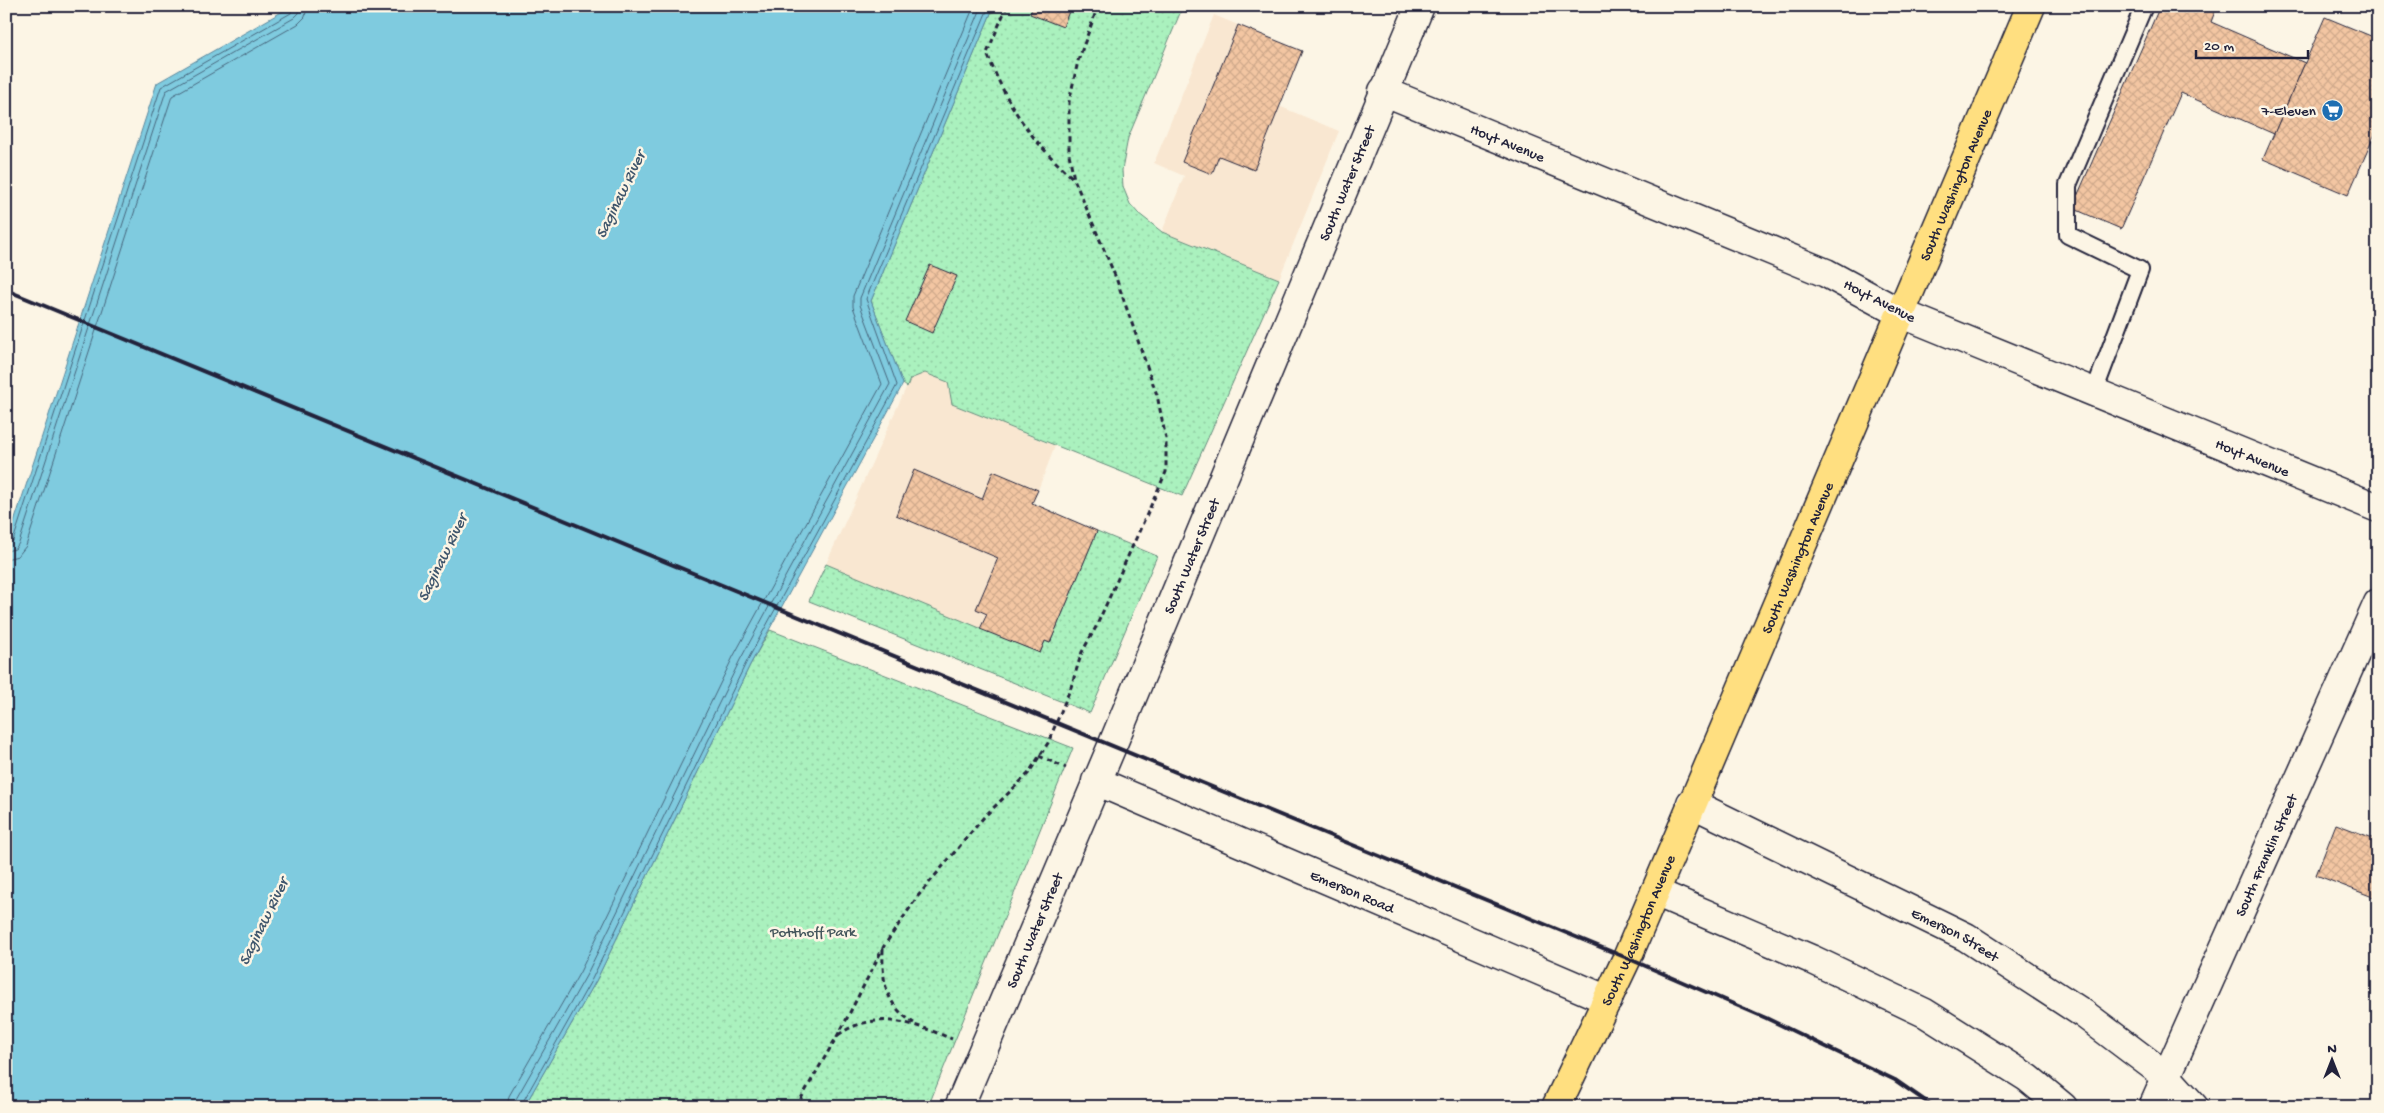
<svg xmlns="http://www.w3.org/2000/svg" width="2384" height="1113" font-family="'Gochi Hand',sans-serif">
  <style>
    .built { fill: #f9e7d1 }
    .green { fill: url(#green-dots); stroke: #668a7c }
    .water { fill: #7fcbdf; stroke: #5a879d }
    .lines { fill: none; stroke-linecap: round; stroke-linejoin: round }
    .shore { stroke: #47667d; stroke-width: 1 }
    .building { fill: url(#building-cross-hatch); stroke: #22223b }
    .lane-casing { stroke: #22223b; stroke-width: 20 }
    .street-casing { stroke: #22223b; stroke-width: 31 }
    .secondary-casing { stroke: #22223b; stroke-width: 31 }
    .primary-casing { stroke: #22223b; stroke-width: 31 }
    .path { stroke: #22223b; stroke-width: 3; stroke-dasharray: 5 4; stroke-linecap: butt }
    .lane { stroke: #fcf5e5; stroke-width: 16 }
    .street { stroke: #fcf5e5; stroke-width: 28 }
    .secondary { stroke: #fcf5e5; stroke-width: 28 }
    .primary { stroke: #ffdf80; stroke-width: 28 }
    .rail { stroke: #22223b; stroke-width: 4 }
    .labels { text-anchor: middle; stroke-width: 5; stroke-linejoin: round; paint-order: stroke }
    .poi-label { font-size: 15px; fill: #22223b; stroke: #fcf5e5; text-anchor: end }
    .street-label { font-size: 15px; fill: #22223b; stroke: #fcf5e5 }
    .park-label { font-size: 15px; fill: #44565c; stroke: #fcf5e5 }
    .water-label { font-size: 16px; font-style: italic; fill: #3e556c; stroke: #fcf5e5 }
  </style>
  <defs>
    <pattern id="green-dots" width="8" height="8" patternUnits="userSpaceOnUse" patternTransform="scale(1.25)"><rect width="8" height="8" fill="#aaf1be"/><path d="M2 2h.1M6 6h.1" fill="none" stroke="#92cea4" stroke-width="1.8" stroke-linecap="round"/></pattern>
    <pattern id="building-cross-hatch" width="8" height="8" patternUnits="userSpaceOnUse" patternTransform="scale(1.25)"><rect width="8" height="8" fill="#f3c6a2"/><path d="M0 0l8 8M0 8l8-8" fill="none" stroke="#d0aa8c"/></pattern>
  </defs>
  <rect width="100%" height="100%" fill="#fcf5e5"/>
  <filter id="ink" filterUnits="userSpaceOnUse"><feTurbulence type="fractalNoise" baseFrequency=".02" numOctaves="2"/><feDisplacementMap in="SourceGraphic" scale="10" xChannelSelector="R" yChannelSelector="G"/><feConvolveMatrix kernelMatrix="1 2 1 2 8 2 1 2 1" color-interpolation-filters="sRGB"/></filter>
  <g filter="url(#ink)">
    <g class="built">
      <polygon points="1214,15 1238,25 1183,162 1212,174 1219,156 1254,170 1279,106 1339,131 1279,279 1162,232 1184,176 1154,163"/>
      <polygon points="925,373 948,382 952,404 1055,446 1038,490 994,471 982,499 915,470 896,514 998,558 976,609 987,614 980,629 826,564 910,379"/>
    </g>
    <g class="green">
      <polygon points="994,6 1183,6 1128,138 1122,170 1123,187 1130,204 1138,213 1162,232 1279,279 1182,496 952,404 948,382 925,373 910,379 907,387 903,384 871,301"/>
      <polygon points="1097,531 1157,556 1090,713 809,601 826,564 1040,653 1045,641 1050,643"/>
      <polygon points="770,630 1073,748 928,1107 524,1107 596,981 750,665"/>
    </g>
    <polygon class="water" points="292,6 994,6 871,301 903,384 750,665 596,981 524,1107 6,1107 6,547 157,83"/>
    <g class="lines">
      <g class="shore">
        <polyline points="6,545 13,541 161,87 291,13 293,6"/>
        <polyline points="6,551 15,549 19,543 166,91 294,18 299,13 300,6"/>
        <polyline points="6,559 18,556 26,546 172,96 298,24 305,17 307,6"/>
        <polyline points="507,1107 509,1096 580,972 733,657 882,384 853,307 853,296 974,6"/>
        <polyline points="514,1107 516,1099 586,976 740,660 890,384 860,305 860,298 982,6"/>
        <polyline points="520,1107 592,979 746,663 897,385 866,299 989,6"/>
      </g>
    </g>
    <g class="building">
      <polygon points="1033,6 1071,6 1063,27 1030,14"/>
      <polygon points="2160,6 2217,6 2211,22 2305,63 2274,134 2181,93 2121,229 2072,208"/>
      <polygon points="2325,17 2378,39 2378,127 2348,195 2263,159"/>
      <polygon points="1238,25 1302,51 1254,170 1219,156 1212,174 1182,162"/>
      <polygon points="930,265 957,276 932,333 905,321"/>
      <polygon points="914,470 982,499 993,471 1038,490 1032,503 1097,531 1050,643 1045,641 1040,653 980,629 987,614 976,609 998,558 896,515"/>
      <polygon points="2336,824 2378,840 2378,899 2316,875"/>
    </g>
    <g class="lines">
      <defs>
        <polyline id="lane" points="2094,392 2140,270 2068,235 2068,185 2144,6"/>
        <g id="street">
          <path id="s1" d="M 1383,91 L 1826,273 L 1900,313"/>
          <path id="s2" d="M 1096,781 L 1608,1000"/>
          <path id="s3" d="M 1691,803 L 1966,937 L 2084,1014 L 2166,1076 L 2194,1107"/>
          <polyline points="1655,892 1811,959 1925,1013 2028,1078 2063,1107"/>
          <path id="s4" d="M 959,1107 L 1112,746 L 1420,6"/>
          <path id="s5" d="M 2153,1107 L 2378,603"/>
        </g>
        <g id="secondary">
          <path id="s6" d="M 1900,313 L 2378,508"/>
        </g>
        <g id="primary">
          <path id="s7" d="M 1556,1107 L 1627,958 L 2031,6"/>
        </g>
      </defs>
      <use href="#lane" class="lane-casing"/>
      <use href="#street" class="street-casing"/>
      <use href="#secondary" class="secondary-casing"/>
      <use href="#primary" class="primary-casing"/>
      <g class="path">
        <path d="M 1007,6 L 987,53 C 1007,106 1032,142 1074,179"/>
        <polyline points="1039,756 1066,768"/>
        <path d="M 883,949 C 882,981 885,1005 914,1023"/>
        <path d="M 838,1035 C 875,1009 914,1023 952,1039"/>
        <polyline points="796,1107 843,1026 884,946 918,896 984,817 1028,774 1048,743 1071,687 1082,652 1096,627 1166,472 1166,439 1157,395 1116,278 1074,179 1069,154 1069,102 1078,61 1098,6"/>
      </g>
      <use href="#lane" class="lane"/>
      <use href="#street" class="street"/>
      <use href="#secondary" class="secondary"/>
      <use href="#primary" class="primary"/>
      <polyline class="rail" points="6,290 1627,958 1766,1018 1895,1080 1934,1107"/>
    </g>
  </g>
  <defs>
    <symbol id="supermarket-disc" viewBox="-11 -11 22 22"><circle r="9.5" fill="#1f6fb2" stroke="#fcf5e5"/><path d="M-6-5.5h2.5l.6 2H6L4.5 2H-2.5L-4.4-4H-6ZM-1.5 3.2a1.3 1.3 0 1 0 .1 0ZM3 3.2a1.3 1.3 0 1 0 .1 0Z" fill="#fff"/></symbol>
  </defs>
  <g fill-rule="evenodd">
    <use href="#supermarket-disc" x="2320" y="98" width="25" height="25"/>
  </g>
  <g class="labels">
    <g class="poi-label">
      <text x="2316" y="115">7-Eleven</text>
    </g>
    <g class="street-label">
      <text dy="5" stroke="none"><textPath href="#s1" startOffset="135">Hoyt Avenue</textPath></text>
      <text dy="5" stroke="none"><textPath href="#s4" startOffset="1002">South Water Street</textPath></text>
      <text dy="5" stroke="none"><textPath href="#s7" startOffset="1005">South Washington Avenue</textPath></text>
      <text transform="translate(1880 300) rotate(27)" y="5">Hoyt Avenue</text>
      <text dy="5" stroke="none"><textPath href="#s6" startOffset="381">Hoyt Avenue</textPath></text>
      <text dy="5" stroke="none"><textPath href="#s4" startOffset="598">South Water Street</textPath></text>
      <text dy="5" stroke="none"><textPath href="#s7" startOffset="600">South Washington Avenue</textPath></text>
      <text dy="5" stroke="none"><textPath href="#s5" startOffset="276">South Franklin Street</textPath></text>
      <text dy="5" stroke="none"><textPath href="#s2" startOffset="279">Emerson Road</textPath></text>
      <text dy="5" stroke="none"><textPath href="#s4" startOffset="192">South Water Street</textPath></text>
      <text dy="5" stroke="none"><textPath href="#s7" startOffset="195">South Washington Avenue</textPath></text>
      <text dy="5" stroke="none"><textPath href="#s3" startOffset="295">Emerson Street</textPath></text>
    </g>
    <g class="park-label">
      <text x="813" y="936">Potthoff Park</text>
    </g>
    <g class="water-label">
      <text transform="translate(619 194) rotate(-64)" y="6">Saginaw River</text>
      <text transform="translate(441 557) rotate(-64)" y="6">Saginaw River</text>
      <text transform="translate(262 921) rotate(-64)" y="6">Saginaw River</text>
    </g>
  </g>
  <rect width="2384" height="1113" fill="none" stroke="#fcf5e5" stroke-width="25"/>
  <rect x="12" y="12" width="2359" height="1088" fill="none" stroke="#22223b" stroke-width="2" filter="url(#ink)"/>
  <g transform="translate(2332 1060)" stroke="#fcf5e5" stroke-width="4" paint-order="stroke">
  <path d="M0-4L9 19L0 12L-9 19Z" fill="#22223b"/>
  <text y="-8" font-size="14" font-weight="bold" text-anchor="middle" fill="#22223b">N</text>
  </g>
  <path d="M2196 50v8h112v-8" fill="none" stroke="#22223b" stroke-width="2.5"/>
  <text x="2204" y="50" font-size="15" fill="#22223b" stroke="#fcf5e5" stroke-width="4" paint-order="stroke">20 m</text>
</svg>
